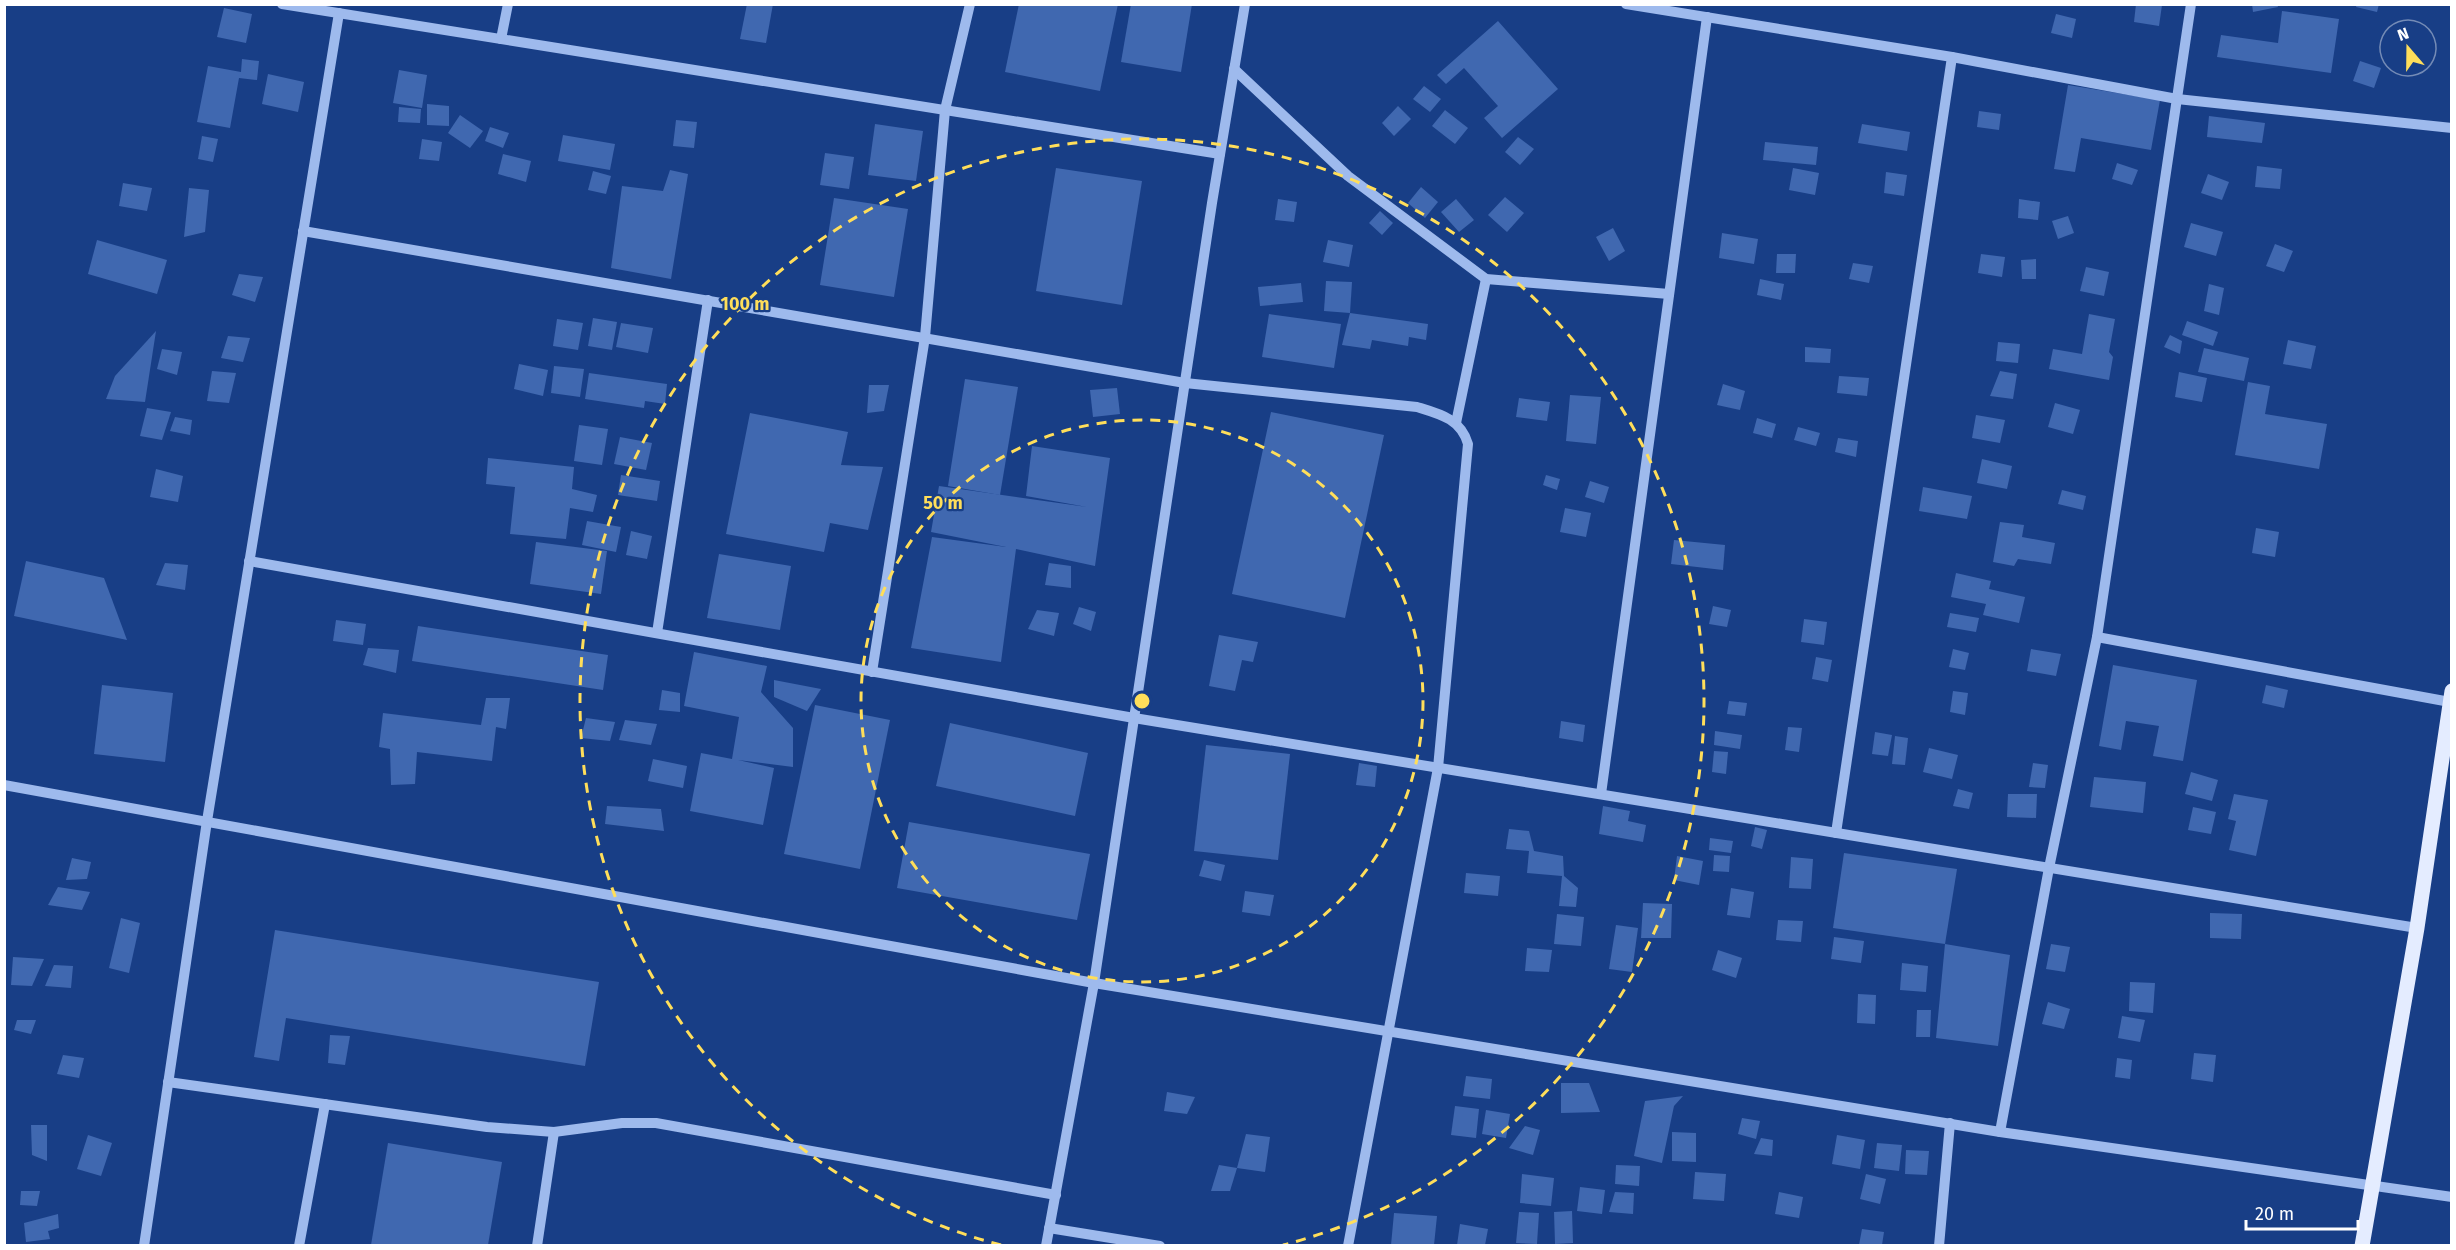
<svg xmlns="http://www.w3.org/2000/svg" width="2456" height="1250" font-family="'Fira Sans',sans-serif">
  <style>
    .building { fill: #4068b0 }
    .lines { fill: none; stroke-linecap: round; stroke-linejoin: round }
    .minor { stroke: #9ebaed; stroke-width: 10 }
    .major { stroke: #e4ecff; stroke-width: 15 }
    .ring { fill: none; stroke: #ffde5a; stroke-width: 3; stroke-dasharray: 10 8 }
    .centre { fill: #ffde5a; stroke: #183e86; stroke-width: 3 }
    .ring-label { font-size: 18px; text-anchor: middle; font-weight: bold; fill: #ffde5a; stroke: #183e86; stroke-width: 4.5; stroke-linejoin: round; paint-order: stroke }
  </style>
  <rect width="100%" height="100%" fill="#183e86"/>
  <g class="building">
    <polygon points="747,4 773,4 766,43 740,39"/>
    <polygon points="1019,4 1118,4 1100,91 1005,72"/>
    <polygon points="1131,4 1192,4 1181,72 1121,62"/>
    <polygon points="2136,4 2162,5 2159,26 2134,22"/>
    <polygon points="2252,4 2277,4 2278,7 2253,12"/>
    <polygon points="2357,4 2379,4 2377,12 2356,7"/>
    <polygon points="224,8 252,14 246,43 217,37"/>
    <polygon points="2282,11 2339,19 2331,73 2217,57 2221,35 2278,43"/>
    <polygon points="2056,14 2076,19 2072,38 2051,33"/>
    <polygon points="1498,21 1558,89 1502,138 1484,118 1498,106 1464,68 1446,84 1437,75"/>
    <polygon points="242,59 259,61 257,80 239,78 230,128 197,122 208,66 241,72"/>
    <polygon points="2360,61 2381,68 2374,88 2353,81"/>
    <polygon points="399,70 427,75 422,108 393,103"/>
    <polygon points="268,74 304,82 298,112 262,104"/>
    <polygon points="2068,85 2160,100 2151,150 2081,138 2075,172 2054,169"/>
    <polygon points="1424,86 1441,99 1430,112 1413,99"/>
    <polygon points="427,104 449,106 449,126 427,125"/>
    <polygon points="1398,106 1411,119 1394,136 1382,123"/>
    <polygon points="399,107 421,109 420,123 398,122"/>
    <polygon points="1445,110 1468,128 1455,144 1432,126"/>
    <polygon points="1979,111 2001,114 1999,130 1977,127"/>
    <polygon points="460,115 483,131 470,148 448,133"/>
    <polygon points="2209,116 2265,123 2262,143 2207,137"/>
    <polygon points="676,120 697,122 694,148 673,146"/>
    <polygon points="875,124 923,131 916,181 868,175"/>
    <polygon points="1862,124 1910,132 1907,151 1858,143"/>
    <polygon points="490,127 509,133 503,148 485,141"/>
    <polygon points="563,135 615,144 610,170 558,161"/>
    <polygon points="202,136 218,139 213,162 198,159"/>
    <polygon points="1518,137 1534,149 1520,165 1505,152"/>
    <polygon points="422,139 442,142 439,161 419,159"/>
    <polygon points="1765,142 1818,147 1816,165 1763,160"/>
    <polygon points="825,153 854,157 849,189 820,185"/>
    <polygon points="503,154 531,161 526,182 498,174"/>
    <polygon points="2117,163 2138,170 2132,185 2112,179"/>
    <polygon points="2257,166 2282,169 2280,189 2255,187"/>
    <polygon points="1056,168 1142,181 1122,305 1036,291"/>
    <polygon points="1793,168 1819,173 1815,195 1789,190"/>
    <polygon points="670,170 688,174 671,279 611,268 622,186 663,191"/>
    <polygon points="593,171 611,176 606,194 588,190"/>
    <polygon points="1886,172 1907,175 1904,196 1884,193"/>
    <polygon points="2208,174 2229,182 2222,200 2201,193"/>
    <polygon points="123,183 152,188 147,211 119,206"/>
    <polygon points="1421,187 1438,202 1425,218 1408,203"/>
    <polygon points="189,188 209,190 205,232 184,237"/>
    <polygon points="1505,197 1524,213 1507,232 1488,215"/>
    <polygon points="834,198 908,209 894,297 820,285"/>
    <polygon points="1278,199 1297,202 1294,222 1275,220"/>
    <polygon points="1456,199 1474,220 1459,232 1441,212"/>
    <polygon points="2019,199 2040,202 2038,220 2018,218"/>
    <polygon points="1380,211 1393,223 1382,235 1369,223"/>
    <polygon points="2068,216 2074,233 2058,239 2052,221"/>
    <polygon points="2191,223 2223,232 2216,256 2184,247"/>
    <polygon points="1613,228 1625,251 1609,261 1596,237"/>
    <polygon points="1722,233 1758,239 1754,264 1719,258"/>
    <polygon points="97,240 167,260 157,294 88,274"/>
    <polygon points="1328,240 1353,245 1349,267 1323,262"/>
    <polygon points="2275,244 2293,251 2284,272 2266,266"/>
    <polygon points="1777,254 1796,254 1795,273 1776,273"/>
    <polygon points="1981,254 2005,257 2002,277 1978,273"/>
    <polygon points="2036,259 2036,279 2022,279 2021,260"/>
    <polygon points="1853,263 1873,266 1869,283 1849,279"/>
    <polygon points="2086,267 2109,272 2104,296 2080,291"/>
    <polygon points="239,274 263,277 255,302 232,295"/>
    <polygon points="1760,279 1784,284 1781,300 1757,295"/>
    <polygon points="1326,281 1352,282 1350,313 1324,311"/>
    <polygon points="1301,283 1303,302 1260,306 1258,287"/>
    <polygon points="2209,284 2224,288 2219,315 2204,311"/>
    <polygon points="1350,313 1428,324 1426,340 1409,337 1408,346 1372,340 1370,349 1342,345"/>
    <polygon points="1269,314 1341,324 1334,368 1262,357"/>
    <polygon points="2089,314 2115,319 2109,352 2113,357 2109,380 2049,369 2053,349 2082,354"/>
    <polygon points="593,318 617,322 612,350 588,346"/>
    <polygon points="557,319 583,323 578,350 553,346"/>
    <polygon points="2187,321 2218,332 2213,346 2182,335"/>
    <polygon points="621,323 653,328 648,353 616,347"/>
    <polygon points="156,331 145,402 106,399 115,376"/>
    <polygon points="2170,335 2182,341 2180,354 2164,347"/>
    <polygon points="228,336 250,338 243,362 221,358"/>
    <polygon points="2288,340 2316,346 2311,369 2283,364"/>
    <polygon points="1998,342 2020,344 2018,363 1996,361"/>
    <polygon points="1805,347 1831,349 1830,363 1805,362"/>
    <polygon points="2204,348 2249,358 2244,381 2198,372"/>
    <polygon points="162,349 182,352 177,375 157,369"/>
    <polygon points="519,364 548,370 543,396 514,389"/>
    <polygon points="554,366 584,369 580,397 551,393"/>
    <polygon points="212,371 236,373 229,403 207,401"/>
    <polygon points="2000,371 2017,374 2013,399 1990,396"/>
    <polygon points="2179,372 2207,378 2202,402 2175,397"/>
    <polygon points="589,373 667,384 665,404 645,401 644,408 585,399"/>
    <polygon points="1839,376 1869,378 1867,396 1837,393"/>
    <polygon points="965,379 1018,387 1000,495 948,486"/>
    <polygon points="2248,382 2270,386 2265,414 2327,424 2319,469 2235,455"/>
    <polygon points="1723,384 1745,391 1740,410 1717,405"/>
    <polygon points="869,385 889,385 884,411 867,413"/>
    <polygon points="1117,388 1120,414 1093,417 1090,390"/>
    <polygon points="1570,395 1601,397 1596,444 1566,441"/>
    <polygon points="1519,398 1550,402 1547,421 1516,417"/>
    <polygon points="2055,403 2080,410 2073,434 2048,427"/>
    <polygon points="147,408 171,412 162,440 140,436"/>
    <polygon points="1271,412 1384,435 1345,618 1232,594"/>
    <polygon points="750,413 848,432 841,465 883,467 868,530 830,523 824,552 726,534"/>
    <polygon points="1976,415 2005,420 2000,443 1972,438"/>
    <polygon points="175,417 192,420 190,435 170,431"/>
    <polygon points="1757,418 1776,424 1772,438 1753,433"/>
    <polygon points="579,425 608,429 602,465 574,461"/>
    <polygon points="1798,427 1820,433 1816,446 1794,440"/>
    <polygon points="620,437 652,443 646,470 614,464"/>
    <polygon points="1838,438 1858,441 1856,457 1835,452"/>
    <polygon points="1032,446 1110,458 1095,566 1016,549 1001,662 911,648 932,537 1006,547 931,532 939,486 1087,507 1026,496"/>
    <polygon points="488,458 574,467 572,489 597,495 593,512 570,508 566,539 510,534 515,487 486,484"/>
    <polygon points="1982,459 2012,466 2007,489 1977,483"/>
    <polygon points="156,469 183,476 178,502 150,497"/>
    <polygon points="621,475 660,481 657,501 618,495"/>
    <polygon points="1546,475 1560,479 1557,490 1543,485"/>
    <polygon points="1590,481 1609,487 1604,503 1585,497"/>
    <polygon points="1923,487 1972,496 1967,519 1919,511"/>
    <polygon points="2062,490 2086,496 2083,510 2058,504"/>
    <polygon points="1565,508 1591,513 1586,537 1560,532"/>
    <polygon points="587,521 621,527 616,552 582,545"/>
    <polygon points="2000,522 2024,525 2022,537 2055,543 2051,564 2018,559 2014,566 1993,562"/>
    <polygon points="2256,528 2279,532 2275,557 2252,553"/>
    <polygon points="631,531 652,536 647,559 626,555"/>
    <polygon points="1674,540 1725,545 1723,570 1671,564"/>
    <polygon points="536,542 607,551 601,594 530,584"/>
    <polygon points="719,554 791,566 780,630 707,618"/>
    <polygon points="26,561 104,578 127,640 14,616"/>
    <polygon points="165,563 188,565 185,590 156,585"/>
    <polygon points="1049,563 1071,566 1071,588 1045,585"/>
    <polygon points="1956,573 1991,581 1989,589 2025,597 2019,623 1983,615 1986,604 1951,597"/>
    <polygon points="1713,606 1731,610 1727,627 1709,624"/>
    <polygon points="1079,607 1096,612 1091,631 1073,624"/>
    <polygon points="1037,610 1059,613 1054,636 1028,629"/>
    <polygon points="1950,613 1979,618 1976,632 1947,627"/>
    <polygon points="1804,619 1827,622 1824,645 1801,642"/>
    <polygon points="336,620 366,624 363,645 333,641"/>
    <polygon points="418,626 608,655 603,690 412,661"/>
    <polygon points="1219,635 1258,642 1253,662 1242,660 1235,691 1209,686"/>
    <polygon points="368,648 399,650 396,673 363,665"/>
    <polygon points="1953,649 1969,653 1965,670 1949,667"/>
    <polygon points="2031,649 2061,654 2056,676 2027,671"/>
    <polygon points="694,652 767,666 761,692 793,728 793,767 738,760 774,768 763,825 690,811 701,753 732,759 739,717 684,706"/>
    <polygon points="1816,657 1832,660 1828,682 1812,679"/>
    <polygon points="2113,665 2197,680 2183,761 2153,756 2159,726 2126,721 2121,750 2099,746"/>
    <polygon points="774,680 821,689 807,711 774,697"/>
    <polygon points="102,685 173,693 165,762 94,754"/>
    <polygon points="2266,685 2288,690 2284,708 2262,703"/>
    <polygon points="662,690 680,693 680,712 659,710"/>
    <polygon points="1953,691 1968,693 1965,715 1950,712"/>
    <polygon points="486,698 510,698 506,729 496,727 492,761 417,752 415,784 391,785 390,749 379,747 383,713 481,725"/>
    <polygon points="1729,701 1747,703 1745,716 1727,714"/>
    <polygon points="815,705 890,720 860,869 784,854"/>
    <polygon points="586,718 615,722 610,741 581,738"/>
    <polygon points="625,720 657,724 651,745 619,740"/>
    <polygon points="1561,721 1585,725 1583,742 1559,738"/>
    <polygon points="950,723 1088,753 1075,816 936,786"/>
    <polygon points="1788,727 1802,728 1799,752 1785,750"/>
    <polygon points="1715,731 1742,735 1740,749 1714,745"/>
    <polygon points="1875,732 1892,735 1888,756 1872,754"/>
    <polygon points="1895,736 1908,738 1905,765 1892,764"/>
    <polygon points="1206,745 1290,754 1278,860 1194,851"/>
    <polygon points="1929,748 1958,755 1952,779 1923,772"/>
    <polygon points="1714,751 1728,752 1726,774 1712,772"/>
    <polygon points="653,759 687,766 683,788 648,781"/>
    <polygon points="1359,763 1377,766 1375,787 1356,785"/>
    <polygon points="2033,763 2048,765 2045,788 2029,787"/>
    <polygon points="2191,772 2218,780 2212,801 2185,794"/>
    <polygon points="2094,777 2146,782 2143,813 2090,807"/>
    <polygon points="1958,789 1973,793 1969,809 1953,806"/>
    <polygon points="2008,794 2037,794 2036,818 2007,817"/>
    <polygon points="2234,794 2268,800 2256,856 2229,850 2236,821 2228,819"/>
    <polygon points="607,806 661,809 664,831 605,824"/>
    <polygon points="1603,806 1630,811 1628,821 1646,825 1643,842 1599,834"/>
    <polygon points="2193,807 2216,812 2211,834 2188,830"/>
    <polygon points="909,822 1090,854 1077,920 897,888"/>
    <polygon points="1755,827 1767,830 1762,849 1751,846"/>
    <polygon points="1509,829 1529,831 1534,851 1563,856 1564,876 1578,888 1576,907 1559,906 1562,876 1527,873 1529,851 1506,849"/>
    <polygon points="1710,838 1733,841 1731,853 1709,850"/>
    <polygon points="1844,853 1957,869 1945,944 1833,928"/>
    <polygon points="1714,855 1730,856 1729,872 1713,871"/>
    <polygon points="1677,856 1703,861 1699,885 1674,880"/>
    <polygon points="1791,857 1813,859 1811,889 1789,888"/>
    <polygon points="72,858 91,862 87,879 66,880"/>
    <polygon points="1204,860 1225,865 1221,881 1199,876"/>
    <polygon points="1466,873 1500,876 1498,896 1464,893"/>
    <polygon points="58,887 90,892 82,910 48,905"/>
    <polygon points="1731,888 1754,892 1750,918 1727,915"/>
    <polygon points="1245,891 1274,895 1270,916 1242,912"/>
    <polygon points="1643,903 1672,904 1671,938 1641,938"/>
    <polygon points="2210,913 2242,914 2241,939 2210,938"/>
    <polygon points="1557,914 1584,917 1581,946 1554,944"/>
    <polygon points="121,918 140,923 129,973 109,968"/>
    <polygon points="1778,920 1803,921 1801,942 1776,940"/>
    <polygon points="1616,925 1638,928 1632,972 1609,969"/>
    <polygon points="275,930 599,982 585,1066 286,1018 279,1061 254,1057"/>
    <polygon points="1834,937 1864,941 1861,963 1831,959"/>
    <polygon points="1945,944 2010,955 1998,1046 1936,1038"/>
    <polygon points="2051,944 2070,947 2065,972 2046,969"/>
    <polygon points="1527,948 1552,950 1549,972 1525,971"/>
    <polygon points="1718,950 1742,958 1736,978 1712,970"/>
    <polygon points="13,957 44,959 32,986 11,985"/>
    <polygon points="1902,963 1928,966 1926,992 1900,990"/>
    <polygon points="54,965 73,966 71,988 45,986"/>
    <polygon points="2130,982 2155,983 2153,1013 2129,1011"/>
    <polygon points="1858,994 1876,995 1875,1024 1857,1023"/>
    <polygon points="2048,1002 2070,1009 2064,1029 2042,1024"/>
    <polygon points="1917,1010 1931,1010 1930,1037 1916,1037"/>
    <polygon points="2122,1016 2145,1020 2140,1042 2118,1038"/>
    <polygon points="17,1020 36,1020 31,1034 14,1030"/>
    <polygon points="330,1035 350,1036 345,1065 328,1063"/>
    <polygon points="2194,1053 2216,1055 2213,1082 2191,1079"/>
    <polygon points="63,1055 84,1058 79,1078 57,1074"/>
    <polygon points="2117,1058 2132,1060 2130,1079 2115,1077"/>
    <polygon points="1466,1076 1492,1079 1490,1099 1463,1096"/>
    <polygon points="1561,1083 1589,1083 1600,1112 1561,1113"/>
    <polygon points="1167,1092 1195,1097 1187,1114 1164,1111"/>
    <polygon points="1683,1096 1674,1106 1662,1163 1634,1156 1645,1101"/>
    <polygon points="1455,1106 1479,1109 1476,1138 1451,1135"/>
    <polygon points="1486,1110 1510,1114 1506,1138 1482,1134"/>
    <polygon points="1742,1118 1760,1121 1756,1139 1738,1134"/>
    <polygon points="31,1125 47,1125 47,1161 32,1155"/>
    <polygon points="1525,1126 1540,1130 1533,1155 1509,1148"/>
    <polygon points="1672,1132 1696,1133 1696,1162 1672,1161"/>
    <polygon points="1246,1134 1270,1137 1265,1172 1237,1168"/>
    <polygon points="88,1135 112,1143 101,1176 77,1169"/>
    <polygon points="1837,1135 1865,1140 1860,1169 1832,1164"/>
    <polygon points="1761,1138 1773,1140 1772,1156 1754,1154"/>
    <polygon points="388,1143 502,1162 488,1245 371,1245"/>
    <polygon points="1877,1143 1902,1145 1899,1171 1874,1168"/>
    <polygon points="1906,1150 1929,1151 1927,1175 1905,1174"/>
    <polygon points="1219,1165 1237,1168 1230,1191 1211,1191"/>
    <polygon points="1616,1165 1640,1166 1639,1186 1615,1184"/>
    <polygon points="1695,1172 1726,1174 1724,1201 1693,1199"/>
    <polygon points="1522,1174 1554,1178 1551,1206 1520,1203"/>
    <polygon points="1866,1174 1886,1179 1880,1204 1860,1199"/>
    <polygon points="1580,1187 1605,1190 1602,1214 1577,1211"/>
    <polygon points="21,1191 40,1191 37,1206 20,1205"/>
    <polygon points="1615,1192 1634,1193 1633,1214 1609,1212"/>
    <polygon points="1779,1192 1803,1197 1799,1218 1775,1214"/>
    <polygon points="1572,1211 1573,1243 1555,1244 1554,1212"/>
    <polygon points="1519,1212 1539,1213 1537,1244 1516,1243"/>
    <polygon points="1394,1213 1437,1216 1434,1245 1391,1245"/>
    <polygon points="58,1214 59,1228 48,1231 50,1239 26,1242 24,1223"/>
    <polygon points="1460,1224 1488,1229 1485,1245 1457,1245"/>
    <polygon points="1862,1229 1884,1232 1882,1245 1859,1245"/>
  </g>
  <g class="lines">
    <g class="minor">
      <polyline points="282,4 1220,154"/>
      <polyline points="1626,4 1952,57 2177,99 2452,128"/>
      <polyline points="501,39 508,4"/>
      <polyline points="1234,69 1348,176 1486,279 1669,294"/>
      <path d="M 303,231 L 1185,383 L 1417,407 C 1440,414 1461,419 1468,444 L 1438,768 L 1348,1246"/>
      <polyline points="1456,423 1486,279"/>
      <polyline points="249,561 1134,718 2417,928"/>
      <polyline points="657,633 708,300"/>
      <polyline points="2097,637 2450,702"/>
      <polyline points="872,672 925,337 945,110 970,4"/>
      <polyline points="4,785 1094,983 2000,1132 2452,1197"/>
      <polyline points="1601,794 1707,17"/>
      <polyline points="1836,833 1952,57"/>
      <polyline points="168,1082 487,1127 554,1132 622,1123 656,1123 1056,1195"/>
      <polyline points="2000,1132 2049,868 2097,637 2191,4"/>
      <polyline points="1049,1228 1160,1246"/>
      <polyline points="144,1246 207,821 339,13"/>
      <polyline points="299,1246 325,1104"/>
      <polyline points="537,1246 554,1132"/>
      <polyline points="1046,1246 1094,983 1212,203 1245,4"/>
      <polyline points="1939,1246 1950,1123"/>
    </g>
    <polyline class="major" points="2362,1246 2417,928 2452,691"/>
  </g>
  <g class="ring">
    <circle cx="1142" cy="701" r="281"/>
    <path d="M1001 1245A562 562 0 1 1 1283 1245"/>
  </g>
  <circle cx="1142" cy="701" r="9" class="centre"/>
  <g class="ring-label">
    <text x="745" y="310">100 m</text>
    <text x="943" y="509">50 m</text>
  </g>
  <rect width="2456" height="1250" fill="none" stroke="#ffffff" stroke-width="12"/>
  <g transform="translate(2408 48) rotate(340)"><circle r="28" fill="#183e86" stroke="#748bb6" stroke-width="1.5"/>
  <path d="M0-4.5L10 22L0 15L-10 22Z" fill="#ffde5a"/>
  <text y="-9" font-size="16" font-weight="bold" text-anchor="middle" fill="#ffffff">N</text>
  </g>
  <path d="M2246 1220v9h112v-9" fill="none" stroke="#ffffff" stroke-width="3"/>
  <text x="2255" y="1220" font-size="18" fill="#ffffff" stroke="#183e86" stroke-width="4.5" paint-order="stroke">20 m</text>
</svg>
